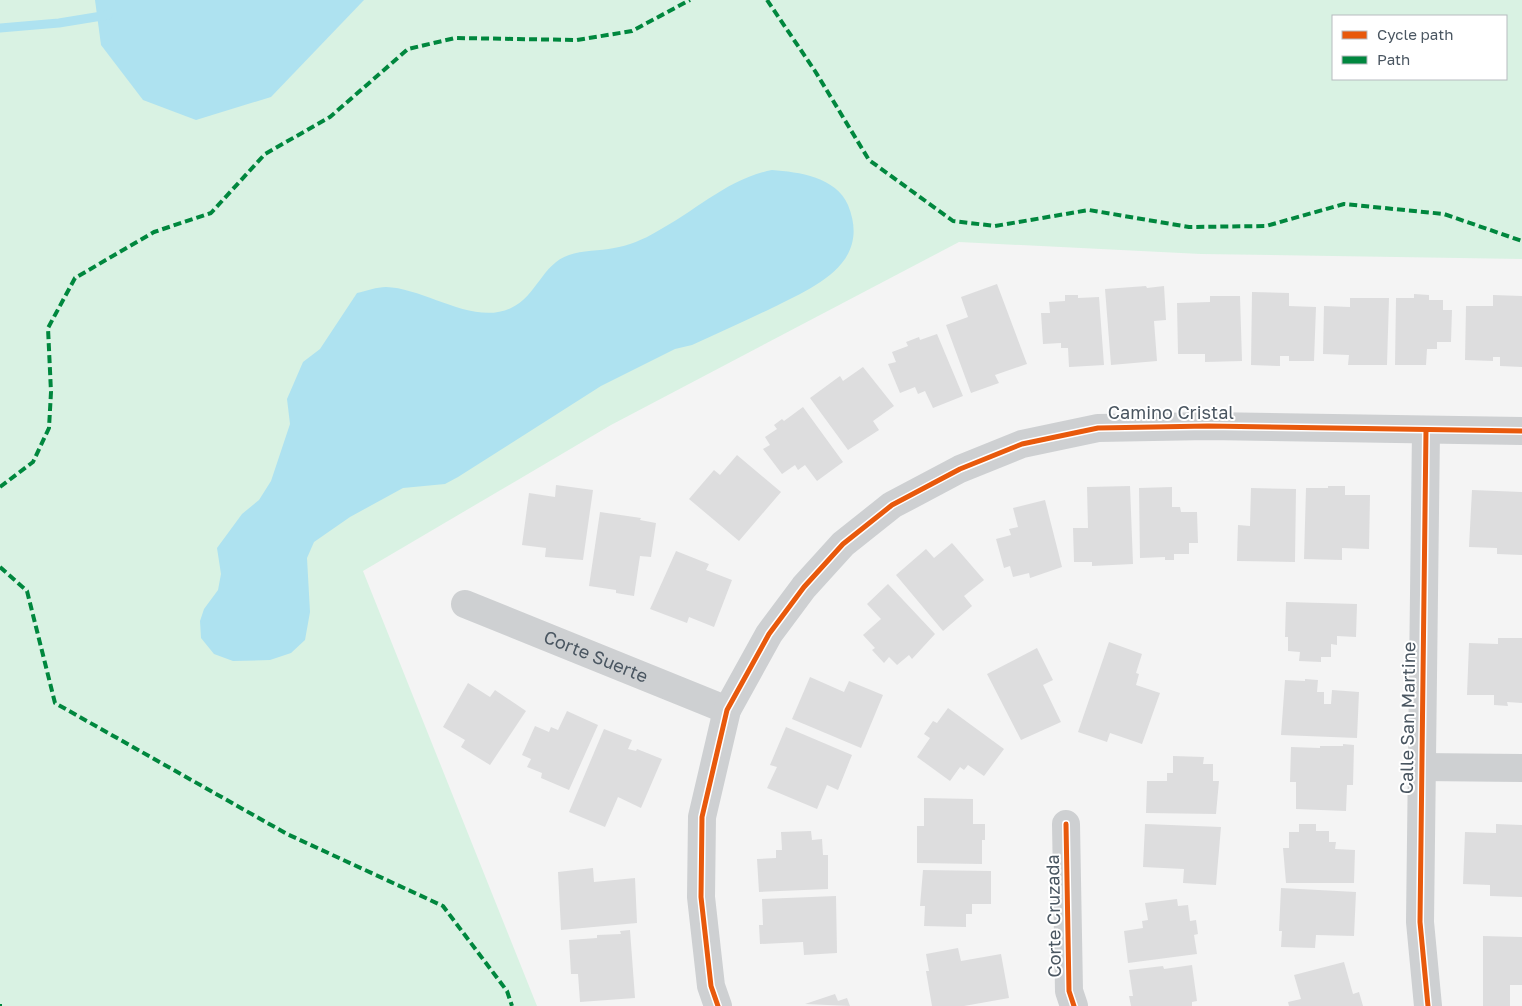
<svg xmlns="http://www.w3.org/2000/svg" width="1522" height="1006" font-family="'Golos Text',sans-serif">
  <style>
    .green { fill: #d9f2e3; fill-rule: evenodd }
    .water { fill: #aee2f0 }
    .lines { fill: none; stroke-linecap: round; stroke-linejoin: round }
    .stream { stroke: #aee2f0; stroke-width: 9 }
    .building { fill: #ddddde }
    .minor { stroke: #ced0d2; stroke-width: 28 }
    .quiet { stroke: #00873e; stroke-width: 4; stroke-dasharray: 8 4; stroke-linecap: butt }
    .cycleway-casing { stroke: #fff; stroke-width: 8 }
    .cycleway { stroke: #e8590c; stroke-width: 5 }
    .labels { text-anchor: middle; stroke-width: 4; stroke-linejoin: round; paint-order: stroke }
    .street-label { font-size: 18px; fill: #4a5661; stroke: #fff }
  </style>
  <rect width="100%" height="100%" fill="#f4f4f4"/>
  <path class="green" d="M 0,0 L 1522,0 L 1522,259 L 1201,254 L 959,242 L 611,425 L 363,571 L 537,1006 L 0,1006 ZM 1333,16 L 1506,16 L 1506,79 L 1333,79 Z"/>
  <g class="water">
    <polygon points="95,0 364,0 271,97 196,120 143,100 101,45"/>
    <path d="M 772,170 C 799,172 836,177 848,205 C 872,264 814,287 772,308 C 745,321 719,333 692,345 L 675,349 L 601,386 L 458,477 L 445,484 L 403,488 L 350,517 L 314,542 L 307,558 L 310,612 L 305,640 L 291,653 L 270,660 L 233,661 L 214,654 L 201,638 L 200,621 L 204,609 L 218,590 L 221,574 L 217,548 L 242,514 L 259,500 L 271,481 L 290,424 L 287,399 L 303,362 L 320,349 L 357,293 C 366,291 377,287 386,287 C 425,288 473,326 511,308 C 537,296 542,264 569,255 C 582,250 600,251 614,248 C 627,246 645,239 656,232 C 696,211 727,179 772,170 Z"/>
  </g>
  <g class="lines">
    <polyline class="stream" points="0,28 59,23 108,15"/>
  </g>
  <g class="building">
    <polygon points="997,284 1027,364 995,375 999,383 971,393 946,325 968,317 961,297"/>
    <polygon points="1146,286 1147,288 1164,286 1166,320 1154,321 1157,361 1111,365 1105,289"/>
    <polygon points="1252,292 1289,293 1289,306 1316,307 1314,361 1289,361 1289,356 1280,356 1280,366 1251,365"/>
    <polygon points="1414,294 1429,295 1429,300 1443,300 1443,310 1452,310 1451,342 1437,342 1437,349 1427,349 1426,365 1395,365 1396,298 1414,298"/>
    <polygon points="1065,295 1078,295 1078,298 1099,297 1104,365 1069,367 1068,348 1061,348 1061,343 1043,344 1041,313 1050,313 1049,302 1065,301"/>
    <polygon points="1493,295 1522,296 1522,367 1500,366 1500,357 1493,357 1493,361 1465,360 1466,306 1493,306"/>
    <polygon points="1210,296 1240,296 1242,361 1205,362 1205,354 1178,354 1177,303 1210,302"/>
    <polygon points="1350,298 1389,298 1387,365 1348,365 1349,355 1323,354 1324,306 1350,307"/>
    <polygon points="937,334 963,396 933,408 925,391 918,394 915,387 900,393 888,364 896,362 892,352 908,346 906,342 919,337 920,340"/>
    <polygon points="863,367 894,406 873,421 879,430 848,450 810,398 840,376 843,381"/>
    <polygon points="803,407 843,462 817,481 805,465 798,470 795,465 782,474 763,449 770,445 765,437 777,429 774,425 782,419 784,421"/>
    <polygon points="737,455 781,492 739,541 689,499 714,470 720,475"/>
    <polygon points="556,485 593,490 583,560 545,557 546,548 522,545 529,493 555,497"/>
    <polygon points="1130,486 1133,564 1092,566 1092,562 1074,562 1073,528 1088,528 1087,487"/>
    <polygon points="1328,486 1345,486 1345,495 1370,495 1369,549 1342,548 1342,560 1304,559 1306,488 1328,488"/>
    <polygon points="1172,487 1172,507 1180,507 1181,512 1197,512 1198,543 1189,543 1189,554 1174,554 1174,560 1165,560 1165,557 1140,558 1139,488"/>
    <polygon points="1251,488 1296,489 1295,562 1237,561 1238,525 1250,526"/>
    <polygon points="1472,490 1522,492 1522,555 1497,554 1497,548 1469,547"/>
    <polygon points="1045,500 1062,567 1030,578 1029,573 1013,577 1010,566 1004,568 996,539 1011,535 1009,529 1018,527 1013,508"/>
    <polygon points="600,512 641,518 640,520 656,523 651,557 640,556 634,596 616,593 616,590 589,586"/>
    <polygon points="952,543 984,580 964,596 972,606 943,631 896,575 926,549 934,558"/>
    <polygon points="676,551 709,564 706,570 732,580 714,627 689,617 687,623 650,609"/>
    <polygon points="888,584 935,634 912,659 909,655 897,665 889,657 884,663 872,650 875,648 863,635 881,619 867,604"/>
    <polygon points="1286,602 1357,604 1356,637 1337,636 1337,645 1331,644 1331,657 1321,657 1321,662 1299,661 1300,652 1288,651 1288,637 1285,637"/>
    <polygon points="1498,638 1522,638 1522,703 1507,702 1508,706 1494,705 1494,695 1467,695 1469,643 1498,644"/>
    <polygon points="1109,642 1142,654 1136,673 1139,674 1136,685 1160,693 1142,744 1110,733 1107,742 1078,732"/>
    <polygon points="1037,648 1053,680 1043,685 1061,722 1021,740 987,674"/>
    <polygon points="810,677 844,692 849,681 883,695 861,748 792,719"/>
    <polygon points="1305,679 1318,680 1317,692 1324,692 1324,704 1331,704 1332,690 1359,692 1357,738 1281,735 1285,680 1305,681"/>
    <polygon points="468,683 490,697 495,690 526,711 490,765 461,747 465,740 443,727"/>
    <polygon points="948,708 1004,749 984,776 968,765 964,770 960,767 950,781 917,757 930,738 924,734 933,721 937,723"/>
    <polygon points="567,711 598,725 569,790 541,778 542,773 527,767 531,759 522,755 535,726 549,732 551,727 558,730"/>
    <polygon points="786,727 852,755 838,790 827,785 817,809 767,788 777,767 770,765"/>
    <polygon points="604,729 632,740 628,749 636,751 637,749 662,759 641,808 618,797 605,827 569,812"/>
    <polygon points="1343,744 1354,745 1353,785 1347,785 1346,811 1296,809 1296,782 1290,782 1291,747 1320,748 1320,746 1343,746"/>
    <polygon points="1173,756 1204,757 1203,764 1213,764 1213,781 1219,781 1216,814 1146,813 1147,781 1167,781 1167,773 1173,773"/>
    <polygon points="924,798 973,799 973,824 985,824 985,840 982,840 982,864 917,863 917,826 924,826"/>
    <polygon points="1145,824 1221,827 1216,885 1183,883 1184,869 1143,867"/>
    <polygon points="1299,824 1316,824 1316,831 1329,831 1329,842 1336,842 1335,849 1355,850 1354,883 1286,883 1283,848 1289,848 1289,832 1299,832"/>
    <polygon points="1496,824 1522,825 1522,897 1490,896 1490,885 1463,884 1465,832 1496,833"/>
    <polygon points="811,831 812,840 822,839 823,855 828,855 828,889 759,892 757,859 776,858 776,850 782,850 781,832"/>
    <polygon points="593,868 594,882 635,878 637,923 561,930 558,872"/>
    <polygon points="923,870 991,871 991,904 972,904 972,914 966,914 966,927 924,926 925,906 920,906"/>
    <polygon points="1281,888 1356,892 1354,936 1316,935 1315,948 1281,947 1282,931 1279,931"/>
    <polygon points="836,896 837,953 804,955 803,942 760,944 759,925 763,925 762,899"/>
    <polygon points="1177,899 1178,906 1188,905 1190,921 1196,920 1198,934 1194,935 1197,954 1128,963 1124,931 1143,928 1142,921 1148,920 1145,903"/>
    <polygon points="630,930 635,998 580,1002 578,974 571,974 569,940 597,938 597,935 621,934 620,931"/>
    <polygon points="1483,936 1522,937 1522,985 1510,985 1510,1006 1483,1006"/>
    <polygon points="958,948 961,961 1001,954 1009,998 964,1006 932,1006 926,971 929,971 926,954"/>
    <polygon points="1344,962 1353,994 1359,992 1363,1006 1289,1006 1288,1002 1301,999 1294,975"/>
    <polygon points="1192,965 1197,1001 1192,1002 1192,1006 1131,1006 1129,996 1133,996 1129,970 1163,966 1164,969"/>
    <polygon points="835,994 838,1001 847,998 850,1006 805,1004"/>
  </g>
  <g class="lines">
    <g class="minor">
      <polyline points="1426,430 1420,922 1428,1006"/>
      <path id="s1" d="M 465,604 L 727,710"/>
      <polyline points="1421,767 1522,768"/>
      <polyline points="1066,824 1069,991 1074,1006"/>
      <polyline points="718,1006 711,986 701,897 702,817 727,710 769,634 804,587 843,544 892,505 960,469 1022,444 1098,428 1208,426 1522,431"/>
    </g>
    <g class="quiet">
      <polyline points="767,0 815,71 869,160 953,221 995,226 1089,210 1189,227 1266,226 1344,204 1444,214 1522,241"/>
      <polyline points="0,487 33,462 49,428 51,392 48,328 75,278 154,232 211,213 265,154 330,117 408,49 455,38 577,40 632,31 690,0"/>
      <polyline points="0,567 27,591 55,703 287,834 443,906 507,991 512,1006"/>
      <polyline points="0,1004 0,1006"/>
    </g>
    <defs>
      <g id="cycleway">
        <polyline points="1426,430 1420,922 1428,1006"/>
        <polyline points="1066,824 1069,991 1074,1006"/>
        <polyline points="718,1006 711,986 701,897 702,817 727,710 769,634 804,587 843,544 892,505 960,469 1022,444 1098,428 1208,426 1522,431"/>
      </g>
    </defs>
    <use href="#cycleway" class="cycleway-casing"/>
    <use href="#cycleway" class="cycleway"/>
  </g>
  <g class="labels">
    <g class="street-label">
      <text x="1171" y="419">Camino Cristal</text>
      <text dy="6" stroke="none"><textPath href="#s1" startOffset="141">Corte Suerte</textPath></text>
      <text transform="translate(1408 718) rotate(-89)" y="6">Calle San Martine</text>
      <text transform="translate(1054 916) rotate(-91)" y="6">Corte Cruzada</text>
    </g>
  </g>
  <rect x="1332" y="15" width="175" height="65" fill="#ffffff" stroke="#b7bbc0"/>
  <rect x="1342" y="31" width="25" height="8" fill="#e8590c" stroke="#b7bbc0"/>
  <text x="1377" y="40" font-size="15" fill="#4a5661">Cycle path</text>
  <rect x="1342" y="56" width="25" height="8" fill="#00873e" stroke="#b7bbc0"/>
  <text x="1377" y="65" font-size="15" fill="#4a5661">Path</text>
</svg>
